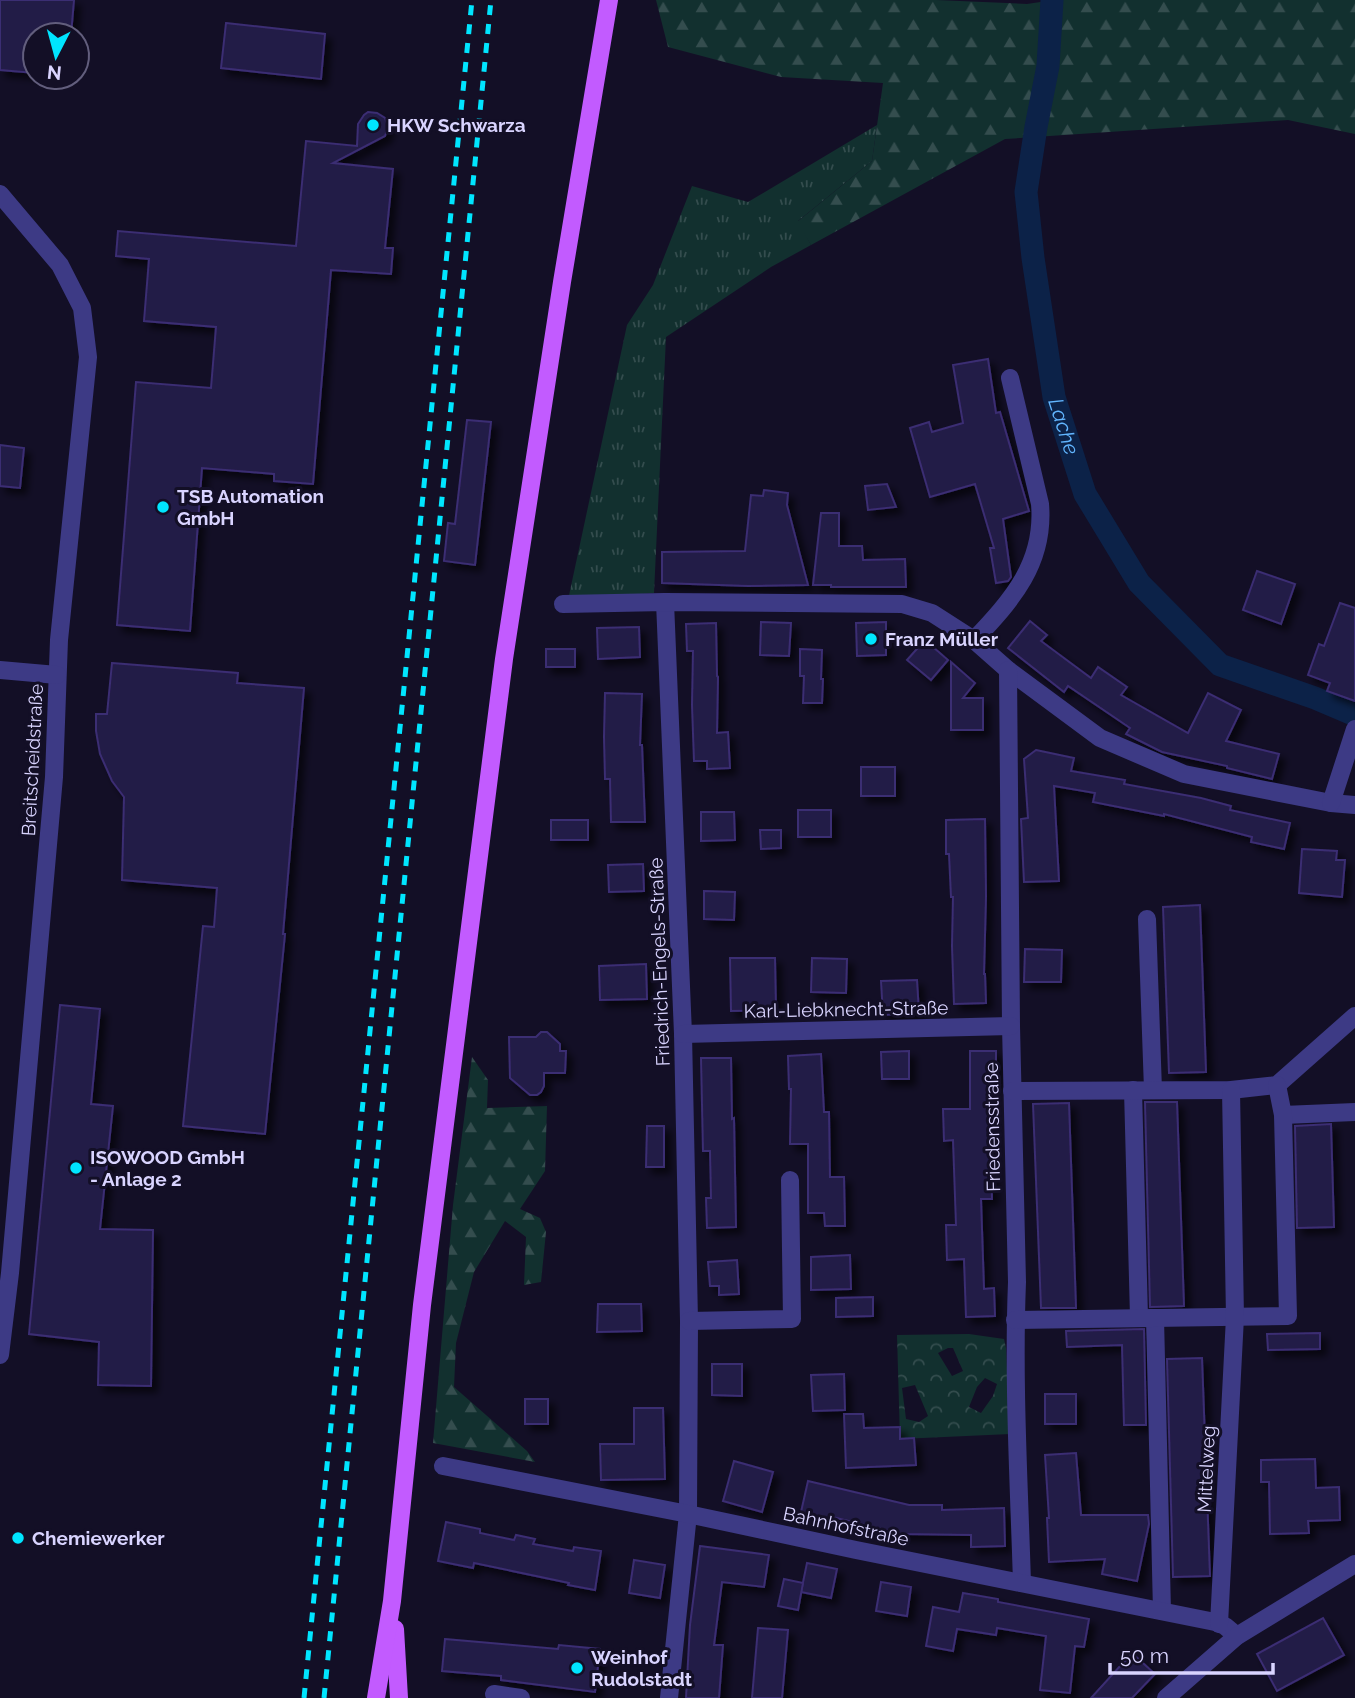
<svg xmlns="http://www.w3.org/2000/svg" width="1355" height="1698" font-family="Raleway,sans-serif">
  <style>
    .grass { fill: url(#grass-tufts) }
    .forest { fill: url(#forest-firs) }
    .park { fill: url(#park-crowns); fill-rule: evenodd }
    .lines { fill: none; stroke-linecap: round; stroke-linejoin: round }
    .canal { stroke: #0c2248; stroke-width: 23 }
    .building { fill: #241b47; stroke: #3b2d73; stroke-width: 2; filter: url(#shadow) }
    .minor { stroke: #3d3a85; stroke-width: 18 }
    .major { stroke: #c25bff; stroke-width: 18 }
    .rail { stroke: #00e5ff; stroke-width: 5; stroke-dasharray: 10 9; stroke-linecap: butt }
    .poi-dot { fill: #00e5ff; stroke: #130f26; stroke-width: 2.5 }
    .labels { text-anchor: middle; stroke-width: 6; stroke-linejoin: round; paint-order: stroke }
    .poi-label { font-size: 19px; font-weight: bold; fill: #d9d4ff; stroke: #130f26; text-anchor: start }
    .street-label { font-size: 19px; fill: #d9d4ff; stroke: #130f26 }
    .water-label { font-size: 21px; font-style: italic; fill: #62b6ff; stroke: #130f26 }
  </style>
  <defs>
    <pattern id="grass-tufts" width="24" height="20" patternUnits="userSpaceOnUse" patternTransform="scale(1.75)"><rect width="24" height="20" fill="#12302f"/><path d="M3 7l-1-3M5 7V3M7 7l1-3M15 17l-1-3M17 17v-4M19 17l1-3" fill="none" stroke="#344d4e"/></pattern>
    <pattern id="forest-firs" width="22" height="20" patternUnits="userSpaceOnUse" patternTransform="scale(1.75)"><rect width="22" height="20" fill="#12302f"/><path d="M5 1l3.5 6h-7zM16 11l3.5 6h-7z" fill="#344d4e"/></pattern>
    <pattern id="park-crowns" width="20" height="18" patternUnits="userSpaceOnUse" patternTransform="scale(1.75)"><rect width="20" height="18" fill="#12302f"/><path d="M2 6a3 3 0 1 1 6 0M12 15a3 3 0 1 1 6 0" fill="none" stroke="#344d4e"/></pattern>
    <filter id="shadow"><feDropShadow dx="6" dy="6" stdDeviation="3.5" flood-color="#0009"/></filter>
  </defs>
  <rect width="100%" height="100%" fill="#130f26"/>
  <polygon class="grass" points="877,125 872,161 798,221 811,245 771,267 666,337 654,593 568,600 627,325 653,285 692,186 748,202"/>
  <g class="forest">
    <polygon points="656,0 936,0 1027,4 1054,0 1355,0 1355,134 1288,120 1005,139 811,245 797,222 872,161 883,83 781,77 668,47"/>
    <polygon points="472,1057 488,1080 487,1108 547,1106 545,1171 520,1209 540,1218 546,1232 541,1282 524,1285 526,1237 505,1221 474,1272 456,1343 454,1387 527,1451 535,1462 433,1443 453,1205"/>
  </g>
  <path class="park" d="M 969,1334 L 1004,1339 L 1006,1348 L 1010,1434 L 900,1439 L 897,1335 ZM 948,1348 L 953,1348 L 963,1371 L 952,1376 L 938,1353 ZM 985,1378 L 997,1384 L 993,1396 L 981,1413 L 969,1407 L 977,1387 ZM 915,1385 L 928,1416 L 919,1422 L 906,1419 L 902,1388 Z"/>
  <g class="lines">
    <path class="canal" id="s1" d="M 1052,0 L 1048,66 L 1036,127 L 1026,192 L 1033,258 L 1054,397 L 1085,494 L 1139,583 L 1220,665 L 1315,698 L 1355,715"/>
  </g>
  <g class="building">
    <polygon points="0,0 74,0 71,35 35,35 35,73 0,70"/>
    <polygon points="226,23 325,34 321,79 221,68"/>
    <polygon points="368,112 377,113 385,118 388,127 385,136 333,163 393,169 385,248 393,248 391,274 331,270 313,484 274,481 274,474 202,468 190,631 117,625 136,382 211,388 216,327 144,321 149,259 116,256 118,231 296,246 306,141 357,146 358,124 364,115"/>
    <polygon points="988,359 996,413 1000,412 1029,511 1003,519 1011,577 1008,581 996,583 990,548 994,548 975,484 930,497 910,428 929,422 932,432 963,423 953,365"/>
    <polygon points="467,420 491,422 475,565 444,561 448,523 455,524"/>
    <polygon points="0,445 24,448 20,488 0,486"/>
    <polygon points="887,484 896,507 868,510 865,486"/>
    <polygon points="764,490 788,493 787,505 808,585 748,586 662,583 662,552 745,551 751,495 763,496"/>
    <polygon points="821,513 839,513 839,546 862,546 863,560 905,559 906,587 831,587 831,585 813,585"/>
    <polygon points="1257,571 1295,584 1281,624 1243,610"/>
    <polygon points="1340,603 1355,608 1355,701 1327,691 1330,683 1308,675 1319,644 1324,646"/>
    <polygon points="1030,621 1047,635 1041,641 1091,678 1098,667 1127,687 1121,695 1188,733 1208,693 1241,710 1226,741 1279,754 1272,779 1227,768 1227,766 1162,752 1126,734 1130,728 1068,686 1064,692 1008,648"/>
    <polygon points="761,622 791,623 789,656 760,655"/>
    <polygon points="886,622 886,655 857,656 856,623"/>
    <polygon points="716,623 717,676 718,677 717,733 728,732 730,768 707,769 707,761 694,761 692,705 693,651 687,651 686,624"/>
    <polygon points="639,627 640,657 598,659 597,628"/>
    <polygon points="925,640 948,660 931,680 907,660"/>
    <rect x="546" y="649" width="29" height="18"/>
    <polygon points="800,649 822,650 821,679 823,679 822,703 803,703 804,676 800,676"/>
    <polygon points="951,662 975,683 963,698 983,698 983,730 951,730"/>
    <polygon points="112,663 238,673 237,683 304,688 283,934 285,934 265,1134 183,1126 203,926 214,927 217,888 122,880 124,797 112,781 100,754 96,731 96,714 107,714"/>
    <polygon points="605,693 642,694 640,745 642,745 645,822 611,822 610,779 605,779 604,737"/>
    <polygon points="1036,750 1074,758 1071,771 1125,780 1124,784 1201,798 1231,806 1230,810 1290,823 1284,849 1251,842 1252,837 1164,814 1164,816 1093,802 1095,793 1054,786 1059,881 1024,882 1021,819 1028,818 1024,759"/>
    <rect x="861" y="767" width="34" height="29"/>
    <rect x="798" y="810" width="33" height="27"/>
    <polygon points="701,812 734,812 735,840 701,841"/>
    <polygon points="985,819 986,896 984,974 985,974 986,1003 954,1004 952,946 953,897 951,897 949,854 946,854 946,820"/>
    <rect x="551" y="820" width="37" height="20"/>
    <polygon points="760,830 781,830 781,848 761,849"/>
    <polygon points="1302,849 1337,851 1336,860 1345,860 1342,897 1299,893"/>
    <polygon points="643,864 644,891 609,892 608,865"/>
    <polygon points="704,891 735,892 734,920 704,919"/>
    <polygon points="1200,905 1206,1072 1169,1073 1163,907"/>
    <polygon points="1025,949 1062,950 1061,982 1024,982"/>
    <polygon points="730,958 775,958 776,1010 731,1011"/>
    <polygon points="812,958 847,959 846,993 811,992"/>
    <polygon points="646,964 647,999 600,1000 599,966"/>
    <polygon points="917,980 919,1013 883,1015 881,981"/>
    <polygon points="60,1005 100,1009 91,1104 113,1106 100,1229 153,1230 151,1386 98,1385 99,1342 29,1334"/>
    <polygon points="541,1032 547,1032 560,1044 560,1051 566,1051 565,1073 544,1073 544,1086 541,1092 537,1095 530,1095 510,1078 509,1037 536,1037"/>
    <polygon points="909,1051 909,1079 882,1079 881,1052"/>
    <polygon points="970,1051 996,1051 996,1084 989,1084 992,1199 981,1199 984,1289 994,1288 995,1316 966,1317 964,1259 947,1260 946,1225 956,1225 953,1140 944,1141 943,1109 970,1109"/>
    <polygon points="821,1054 824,1112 829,1112 830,1177 844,1177 845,1226 825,1226 824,1213 808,1213 808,1144 790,1144 791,1089 789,1089 788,1056"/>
    <polygon points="701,1058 731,1058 732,1119 734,1118 736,1227 707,1228 706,1198 711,1198 710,1151 703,1151"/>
    <polygon points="1145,1102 1177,1102 1184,1306 1150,1307"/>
    <polygon points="1069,1103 1076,1308 1041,1308 1033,1104"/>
    <polygon points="1331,1124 1334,1227 1297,1228 1295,1126"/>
    <polygon points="647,1126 664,1126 664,1167 646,1167"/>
    <polygon points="850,1255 851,1289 811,1290 811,1257"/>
    <polygon points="737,1260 739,1294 719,1295 719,1286 710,1286 708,1262"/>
    <polygon points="873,1297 873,1316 836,1317 836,1298"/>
    <polygon points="598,1304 641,1304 642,1331 597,1332"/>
    <polygon points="1144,1329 1146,1425 1124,1425 1122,1345 1067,1347 1066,1331"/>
    <polygon points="1320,1333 1320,1349 1268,1350 1267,1334"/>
    <polygon points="1202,1358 1210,1576 1173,1577 1167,1359"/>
    <polygon points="712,1364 742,1364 742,1396 712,1395"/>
    <polygon points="844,1374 845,1410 813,1411 811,1375"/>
    <rect x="1045" y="1394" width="31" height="30"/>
    <rect x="525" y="1399" width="23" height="25"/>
    <polygon points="634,1408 663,1408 665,1479 601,1480 600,1444 634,1444"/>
    <polygon points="844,1414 863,1414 864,1428 900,1427 900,1439 914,1438 916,1465 846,1468"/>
    <polygon points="1076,1453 1081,1515 1148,1515 1149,1524 1137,1581 1102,1574 1105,1559 1049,1562 1047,1518 1049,1518 1045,1455"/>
    <polygon points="1315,1459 1316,1488 1339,1487 1340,1520 1308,1521 1309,1533 1270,1534 1269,1482 1261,1482 1261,1460"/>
    <polygon points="734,1461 773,1472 762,1512 723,1501"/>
    <polygon points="808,1481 909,1505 942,1505 942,1510 1004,1508 1005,1546 971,1547 971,1535 902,1534 832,1517 831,1519 801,1512"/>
    <polygon points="446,1522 480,1529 480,1533 514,1540 516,1535 535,1539 533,1544 573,1551 574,1547 601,1551 595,1590 568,1585 569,1583 474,1563 473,1568 438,1561"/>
    <polygon points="700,1546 769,1555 764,1587 722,1582 714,1645 723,1645 719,1698 686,1698 690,1625"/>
    <polygon points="634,1560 665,1565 660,1598 629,1593"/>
    <polygon points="807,1563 837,1569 831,1598 801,1592"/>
    <polygon points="784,1579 803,1583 798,1610 778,1606"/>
    <polygon points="881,1582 911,1587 907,1616 876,1611"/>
    <polygon points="963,1593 998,1599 998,1602 1089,1619 1084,1647 1075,1646 1070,1693 1040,1690 1046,1636 997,1628 996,1635 957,1629 953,1651 926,1646 933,1607 959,1612"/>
    <polygon points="1323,1618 1344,1655 1277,1691 1257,1654"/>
    <polygon points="758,1628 788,1630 782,1698 752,1698"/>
    <polygon points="445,1639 558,1649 559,1645 600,1649 595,1692 501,1680 501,1676 442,1671"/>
    <polygon points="1132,1653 1155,1674 1132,1698 1091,1698"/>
  </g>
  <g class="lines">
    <g class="minor">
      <polyline points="0,194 60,265 82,308 88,357 59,640 54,777 10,1273 0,1355"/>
      <polyline points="665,602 683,1034 689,1321 688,1514 669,1698"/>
      <polyline points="563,604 665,602 902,604 932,613 974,640 1008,670 1100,738 1184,774 1331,803 1355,805"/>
      <path d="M 974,640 C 1012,600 1045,563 1040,504 L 1010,378"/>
      <polyline points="0,670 57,675"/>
      <path d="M 1008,670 L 1011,1026 L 1017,1282 C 1013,1382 1019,1483 1022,1583"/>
      <polyline points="1331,803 1355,729"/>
      <polyline points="1147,919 1153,1090"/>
      <polyline points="683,1034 1011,1026"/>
      <polyline points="1133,1090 1139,1317"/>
      <polyline points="1012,1091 1231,1090 1277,1085 1355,1016"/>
      <polyline points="1283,1115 1355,1112"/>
      <polyline points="1155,1318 1162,1611"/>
      <polyline points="1015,1320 1288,1316 1283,1115 1277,1085"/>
      <polyline points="689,1321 792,1319 790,1180"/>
      <polyline points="443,1466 688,1514 856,1550 1215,1622 1225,1626 1237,1636"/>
      <polyline points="1219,1624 1235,1317 1231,1090"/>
      <polyline points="494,1694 521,1698"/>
      <polyline points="1166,1698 1237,1636 1355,1564"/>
    </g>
    <g class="major">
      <polyline points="395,1629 399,1698"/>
      <polyline points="376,1698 392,1601 422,1305 504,659 562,282 609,0"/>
    </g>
    <g class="rail">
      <polyline points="304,1698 472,0"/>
      <polyline points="324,1698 491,0"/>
    </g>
  </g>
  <g class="poi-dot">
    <circle cx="373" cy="125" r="7"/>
    <circle cx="163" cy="507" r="7"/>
    <circle cx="871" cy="639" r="7"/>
    <circle cx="76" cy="1168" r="7"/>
    <circle cx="18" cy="1538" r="7"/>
    <circle cx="577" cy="1668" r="7"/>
  </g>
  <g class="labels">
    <g class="poi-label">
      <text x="387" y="132">HKW Schwarza</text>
      <text x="177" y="503">TSB Automation<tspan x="177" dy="22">GmbH</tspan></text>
      <text x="885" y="646">Franz Müller</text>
      <text x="90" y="1164">ISOWOOD GmbH<tspan x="90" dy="22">- Anlage 2</tspan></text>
      <text x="32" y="1545">Chemiewerker</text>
      <text x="591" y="1664">Weinhof<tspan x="591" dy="22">Rudolstadt</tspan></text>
    </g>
    <g class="street-label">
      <text transform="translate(32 760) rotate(-87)" y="7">Breitscheidstraße</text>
      <text transform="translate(659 962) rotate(-92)" y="7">Friedrich-Engels-Straße</text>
      <text transform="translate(846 1009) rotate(-1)" y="7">Karl-Liebknecht-Straße</text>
      <text transform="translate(992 1127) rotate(-91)" y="7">Friedensstraße</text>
      <text transform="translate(1206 1469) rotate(-87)" y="7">Mittelweg</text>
      <text transform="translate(846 1526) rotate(12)" y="7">Bahnhofstraße</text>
    </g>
    <g class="water-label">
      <text dy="7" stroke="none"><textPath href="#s1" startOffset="432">Lache</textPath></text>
    </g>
  </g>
  <g transform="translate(56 56) rotate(186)"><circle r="33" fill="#130f26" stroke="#625e7d" stroke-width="2"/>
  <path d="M0-5L12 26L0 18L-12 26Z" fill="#00e5ff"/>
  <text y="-10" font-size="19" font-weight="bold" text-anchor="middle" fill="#d9d4ff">N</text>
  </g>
  <path d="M1110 1663v10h163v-10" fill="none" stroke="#d9d4ff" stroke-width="3.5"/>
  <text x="1120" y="1663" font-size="21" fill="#d9d4ff" stroke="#130f26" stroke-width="5" paint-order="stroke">50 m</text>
</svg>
